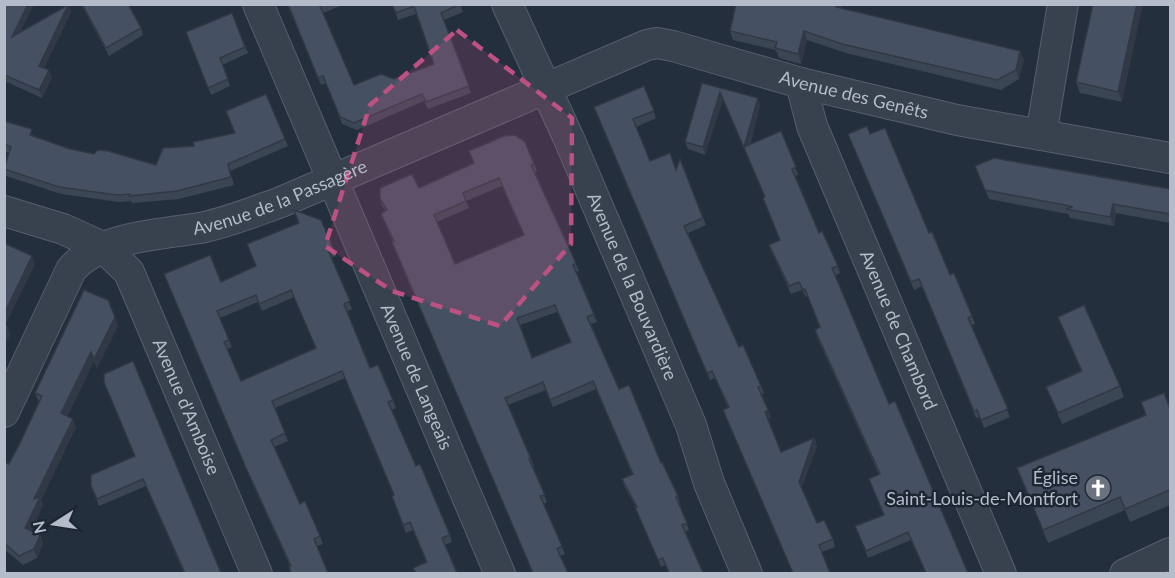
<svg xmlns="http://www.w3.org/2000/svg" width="1175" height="578" font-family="Lato,sans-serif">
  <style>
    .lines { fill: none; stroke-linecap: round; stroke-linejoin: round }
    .minor-casing { stroke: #565f6c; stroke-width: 32 }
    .minor { stroke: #38414e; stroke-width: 30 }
    .wall { fill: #3b4654; fill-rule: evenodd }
    .shaded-wall { fill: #303945 }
    .building { fill: #455162; stroke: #303945; stroke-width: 1.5; fill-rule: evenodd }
    .marked { fill: #bd5182; fill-opacity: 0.2; stroke: #bd5182; stroke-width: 4.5; stroke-dasharray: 12 8; stroke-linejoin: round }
    .labels { text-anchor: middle; stroke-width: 5; stroke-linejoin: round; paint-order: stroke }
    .street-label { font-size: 18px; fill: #b4bcc9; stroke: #1d2633 }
    .poi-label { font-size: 18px; fill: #b4bcc9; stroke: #1d2633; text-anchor: end }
  </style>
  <rect width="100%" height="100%" fill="#242f3e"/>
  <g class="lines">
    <defs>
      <g id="minor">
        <path id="s1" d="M 258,4 L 500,574"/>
        <path id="s2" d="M 507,4 L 569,139 L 691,425 L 709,483 L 747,574"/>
        <path id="s3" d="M 801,83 L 812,126 L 1001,574"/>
        <polyline points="1041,135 1063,4"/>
        <path id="s4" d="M 4,211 L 63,229 L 103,247 L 129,272 L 257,574"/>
        <path id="s5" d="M 4,412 L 71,270 C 100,235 163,235 205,227 C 231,221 256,211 281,202 L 647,45 L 657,43 L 673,46 L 801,83 L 957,120 L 1170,158"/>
        <polyline points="1125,574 1170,553"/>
      </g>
    </defs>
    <use href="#minor" class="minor-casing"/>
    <use href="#minor" class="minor"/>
  </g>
  <g class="wall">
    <polygon points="4,4 34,4 20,32 68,5 71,12 44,68 52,77 42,98 7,82 4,88"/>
    <polygon points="81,4 128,4 141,28 143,35 109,56"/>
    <polygon points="287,4 340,4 340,6 323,13 354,85 394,79 434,64 416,14 398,20 392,4 460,4 463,12 444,20 471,93 428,109 424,101 357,130 342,124 326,83 321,85"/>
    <polygon points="736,4 843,4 841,8 1020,51 1024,60 1019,79 1001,90 846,53 807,40 801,64 779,58 776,50 733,40 730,31"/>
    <polygon points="1093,4 1122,102 1080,93 1076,82"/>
    <polygon points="232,13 248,53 222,65 230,86 211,95 186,32"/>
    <polygon points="702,83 760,106 750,145 781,131 798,175 795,176 819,233 838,266 840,273 835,276 889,404 911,540 868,558 855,526 884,515 869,479 879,475 817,337 815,330 820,327 808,296 806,297 802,290 791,294 772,252 769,245 780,240 765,197 723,99 705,155 688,149 685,142"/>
    <polygon points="644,86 656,118 636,127 650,161 676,170 680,159 706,225 688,233 739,347 761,386 764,393 762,394 771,417 768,419 781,452 814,438 817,446 801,489 817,523 833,539 835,547 822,552 728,408 715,378 710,380 597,115"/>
    <polygon points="226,111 285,139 288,146 230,171 234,185 179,199 132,203 131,201 119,202 61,194 6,176 4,170 4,166 9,153 4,151 4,121 35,136 70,149 156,165 194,146 235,133"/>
    <polygon points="870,134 929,233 972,316 975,324 971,325 1010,417 984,428 980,417 976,418 922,286 914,290 851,141"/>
    <path d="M 525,142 L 537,171 L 535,172 L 579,271 L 576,272 L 597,322 L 591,324 L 619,389 L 661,463 L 678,496 L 680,504 L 679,504 L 689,530 L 685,532 L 666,565 L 661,567 L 638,515 L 636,507 L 624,486 L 622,479 L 632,474 L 596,389 L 553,407 L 546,390 L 508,405 L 531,459 L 534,466 L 532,467 L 547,502 L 544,504 L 565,554 L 560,556 L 393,242 L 381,214 L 386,211 L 382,206 L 380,198 L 419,188 ZM 502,186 L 524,235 L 455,264 L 437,222 L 469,208 L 466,201 ZM 557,312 L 571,342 L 532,358 L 520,325 Z"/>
    <polygon points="975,166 1170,189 1170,223 1116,213 1114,226 1070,218 1068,214 989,199"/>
    <path d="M 333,248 L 336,256 L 331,258 L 352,309 L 347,311 L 370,368 L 393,400 L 396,408 L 391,410 L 416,466 L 450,535 L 452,542 L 445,545 L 426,562 L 413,530 L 406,533 L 392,496 L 394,495 L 345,378 L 275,408 L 288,441 L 274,447 L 300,504 L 320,536 L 323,544 L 317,546 L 290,566 L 249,476 L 167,281 L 221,282 ZM 294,297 L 316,348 L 241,381 L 227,349 L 232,347 L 220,318 L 258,302 L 262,311 Z"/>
    <polygon points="1058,317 1120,386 1124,397 1062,424 1046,387 1081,371"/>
    <polygon points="118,326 97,368 94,361 67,416 76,427 41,500 43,505 31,531 40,535 43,544 37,558 23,565 4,549 4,462 9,464 21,441 39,402 35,393"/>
    <polygon points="1170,409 1170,505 1130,522 1125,510 1048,543 1017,468"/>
    <polygon points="135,456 221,573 184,573 146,486 99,506 91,486"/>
  </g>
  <g class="shaded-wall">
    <polygon points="28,4 34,4 14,44 12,37"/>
    <polygon points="836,4 843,4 839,16 836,7"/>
    <polygon points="1137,4 1143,4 1122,102 1118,92"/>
    <polygon points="68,5 71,12 42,73 39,66"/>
    <polygon points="804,31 807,40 801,64 798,54"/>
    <polygon points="1020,51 1024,60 1019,79 1016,70"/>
    <polygon points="49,70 52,77 42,98 39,90"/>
    <polygon points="5,74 7,82 4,88"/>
    <polygon points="720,92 723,99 705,155 703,147"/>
    <polygon points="758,98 760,106 747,154 744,147"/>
    <polygon points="1113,204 1116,213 1114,226 1110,217"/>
    <polygon points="32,256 35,264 4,328 4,314"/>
    <polygon points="115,317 118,326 97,368 94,359"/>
    <polygon points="8,327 10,335 4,347 4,334"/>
    <polygon points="91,352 94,361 65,422 61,413"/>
    <polygon points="768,410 771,417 768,420 765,412"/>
    <polygon points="73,419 76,427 41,500 43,505 29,537 25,528 34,499"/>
    <polygon points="814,438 817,446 801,489 799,482"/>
    <polygon points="40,535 43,544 37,558 34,549"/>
  </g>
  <g class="building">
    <polygon points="4,4 28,4 12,37 68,5 39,66 49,70 39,90 4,75"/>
    <polygon points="82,4 128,4 141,28 106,48"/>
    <polygon points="288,4 323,4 320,6 354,85 381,74 394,79 434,64 414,6 396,13 392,4 460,4 441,13 469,86 426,102 422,94 354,123 340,117 323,76 318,78"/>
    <polygon points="736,4 836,4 836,7 1020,51 1016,70 997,80 842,44 804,31 798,54 775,48 777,42 730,31"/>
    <polygon points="1093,4 1137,4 1118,92 1076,82"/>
    <polygon points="232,13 245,47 220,58 228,79 208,88 186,32"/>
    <polygon points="702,83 758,98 744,147 781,131 796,167 792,169 819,233 822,231 838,266 832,268 889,404 895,401 968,573 926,573 908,532 866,551 855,526 884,515 869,479 880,474 815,330 820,327 805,289 803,290 799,282 789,286 769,245 780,240 763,198 765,197 720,92 703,147 685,142"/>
    <polygon points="644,86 654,111 633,119 650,161 670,153 676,170 680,159 703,218 684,226 739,347 743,345 761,386 758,387 768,410 765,412 781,452 814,438 799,482 817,523 824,520 833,539 819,545 830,573 793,573 723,410 729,407 712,371 707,373 594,107"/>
    <polygon points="266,94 285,139 228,164 231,177 177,191 129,196 130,194 117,195 59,187 4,169 11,147 4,144 4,121 32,129 30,135 70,149 94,154 98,150 108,151 156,165 163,148 194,146 193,142 235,133 226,111"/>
    <polygon points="867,126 870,134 885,128 929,233 932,232 950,275 954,273 972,316 968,318 1008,409 981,420 977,410 974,411 919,279 911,282 848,134"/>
    <path d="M 515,135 L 525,142 L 534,164 L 531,165 L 576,263 L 573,265 L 594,314 L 587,317 L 619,389 L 629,385 L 661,463 L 662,462 L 678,496 L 676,497 L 687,523 L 682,525 L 703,573 L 669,573 L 663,558 L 658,560 L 635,507 L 637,507 L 622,479 L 633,474 L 593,381 L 550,400 L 543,382 L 505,398 L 531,459 L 529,459 L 545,495 L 540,496 L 562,546 L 557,549 L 568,573 L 533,573 L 392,242 L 394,241 L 381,214 L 387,210 L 380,198 L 380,188 L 412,174 L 419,188 L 474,163 L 469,151 L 504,136 ZM 499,178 L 524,235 L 455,264 L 434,215 L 466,201 L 463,193 ZM 555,305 L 571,342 L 532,358 L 517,318 Z"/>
    <polygon points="994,158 1170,189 1170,214 1113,204 1110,217 1066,209 1072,207 1070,206 985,190 975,166"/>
    <path d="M 294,210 L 321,220 L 333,248 L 328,250 L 350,301 L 344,304 L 370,368 L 378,365 L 393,400 L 388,402 L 416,466 L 420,464 L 450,535 L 442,538 L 457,573 L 416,573 L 413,568 L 427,562 L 410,522 L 403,525 L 392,496 L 394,495 L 342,371 L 272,401 L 285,433 L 271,440 L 300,504 L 305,501 L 320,536 L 314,539 L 328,573 L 291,573 L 289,566 L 291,566 L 246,468 L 164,274 L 210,255 L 221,282 L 256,266 L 247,244 L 299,223 ZM 291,290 L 316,348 L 241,381 L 224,342 L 229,340 L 217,311 L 256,295 L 259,304 Z"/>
    <polygon points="4,243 32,256 4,314"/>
    <polygon points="84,290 108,300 115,317 94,359 91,352 61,413 73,419 34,499 40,497 25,528 40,535 34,549 19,556 4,543 4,462 9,464 21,441 42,396 35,393"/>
    <polygon points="1084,305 1120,386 1058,413 1046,387 1082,371 1058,317"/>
    <polygon points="4,326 8,327 4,334"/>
    <polygon points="133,361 221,573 185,573 143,479 97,499 91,486 91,475 135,456 104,382 104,374"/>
    <polygon points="1164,393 1170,409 1170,490 1125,509 1120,497 1043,530 1017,468 1146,415 1141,402"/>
  </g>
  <path class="marked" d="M 457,30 L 572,118 L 571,244 L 500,326 L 392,291 L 325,246 L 370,105 Z"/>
  <defs>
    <symbol id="church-disc" viewBox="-11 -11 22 22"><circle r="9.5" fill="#6b7280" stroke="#1d2633"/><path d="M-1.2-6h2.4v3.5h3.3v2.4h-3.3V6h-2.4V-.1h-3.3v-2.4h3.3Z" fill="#fff"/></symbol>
  </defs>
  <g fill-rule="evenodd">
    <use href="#church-disc" x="1083" y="473" width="30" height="30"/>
  </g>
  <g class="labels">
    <g class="street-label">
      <text dy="6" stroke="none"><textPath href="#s5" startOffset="993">Avenue des Genêts</textPath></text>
      <text dy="6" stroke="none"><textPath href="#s5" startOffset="381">Avenue de la Passagère</textPath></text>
      <text dy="6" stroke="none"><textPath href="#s2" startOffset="309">Avenue de la Bouvardière</textPath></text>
      <text dy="6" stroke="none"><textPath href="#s3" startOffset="266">Avenue de Chambord</textPath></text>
      <text dy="6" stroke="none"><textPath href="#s1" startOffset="405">Avenue de Langeais</textPath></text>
      <text dy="6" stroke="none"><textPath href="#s4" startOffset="288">Avenue d'Amboise</textPath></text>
    </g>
    <g class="poi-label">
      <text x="1078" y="484">Église<tspan x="1078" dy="21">Saint-Louis-de-Montfort</tspan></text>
    </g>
  </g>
  <rect width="1175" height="578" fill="none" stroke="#b4bcc9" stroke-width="12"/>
  <g transform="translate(54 524) rotate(258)" stroke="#1d2633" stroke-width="4.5" paint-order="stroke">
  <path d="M0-4.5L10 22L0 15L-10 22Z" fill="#b4bcc9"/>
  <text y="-9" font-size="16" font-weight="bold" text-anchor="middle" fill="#b4bcc9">N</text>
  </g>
</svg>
